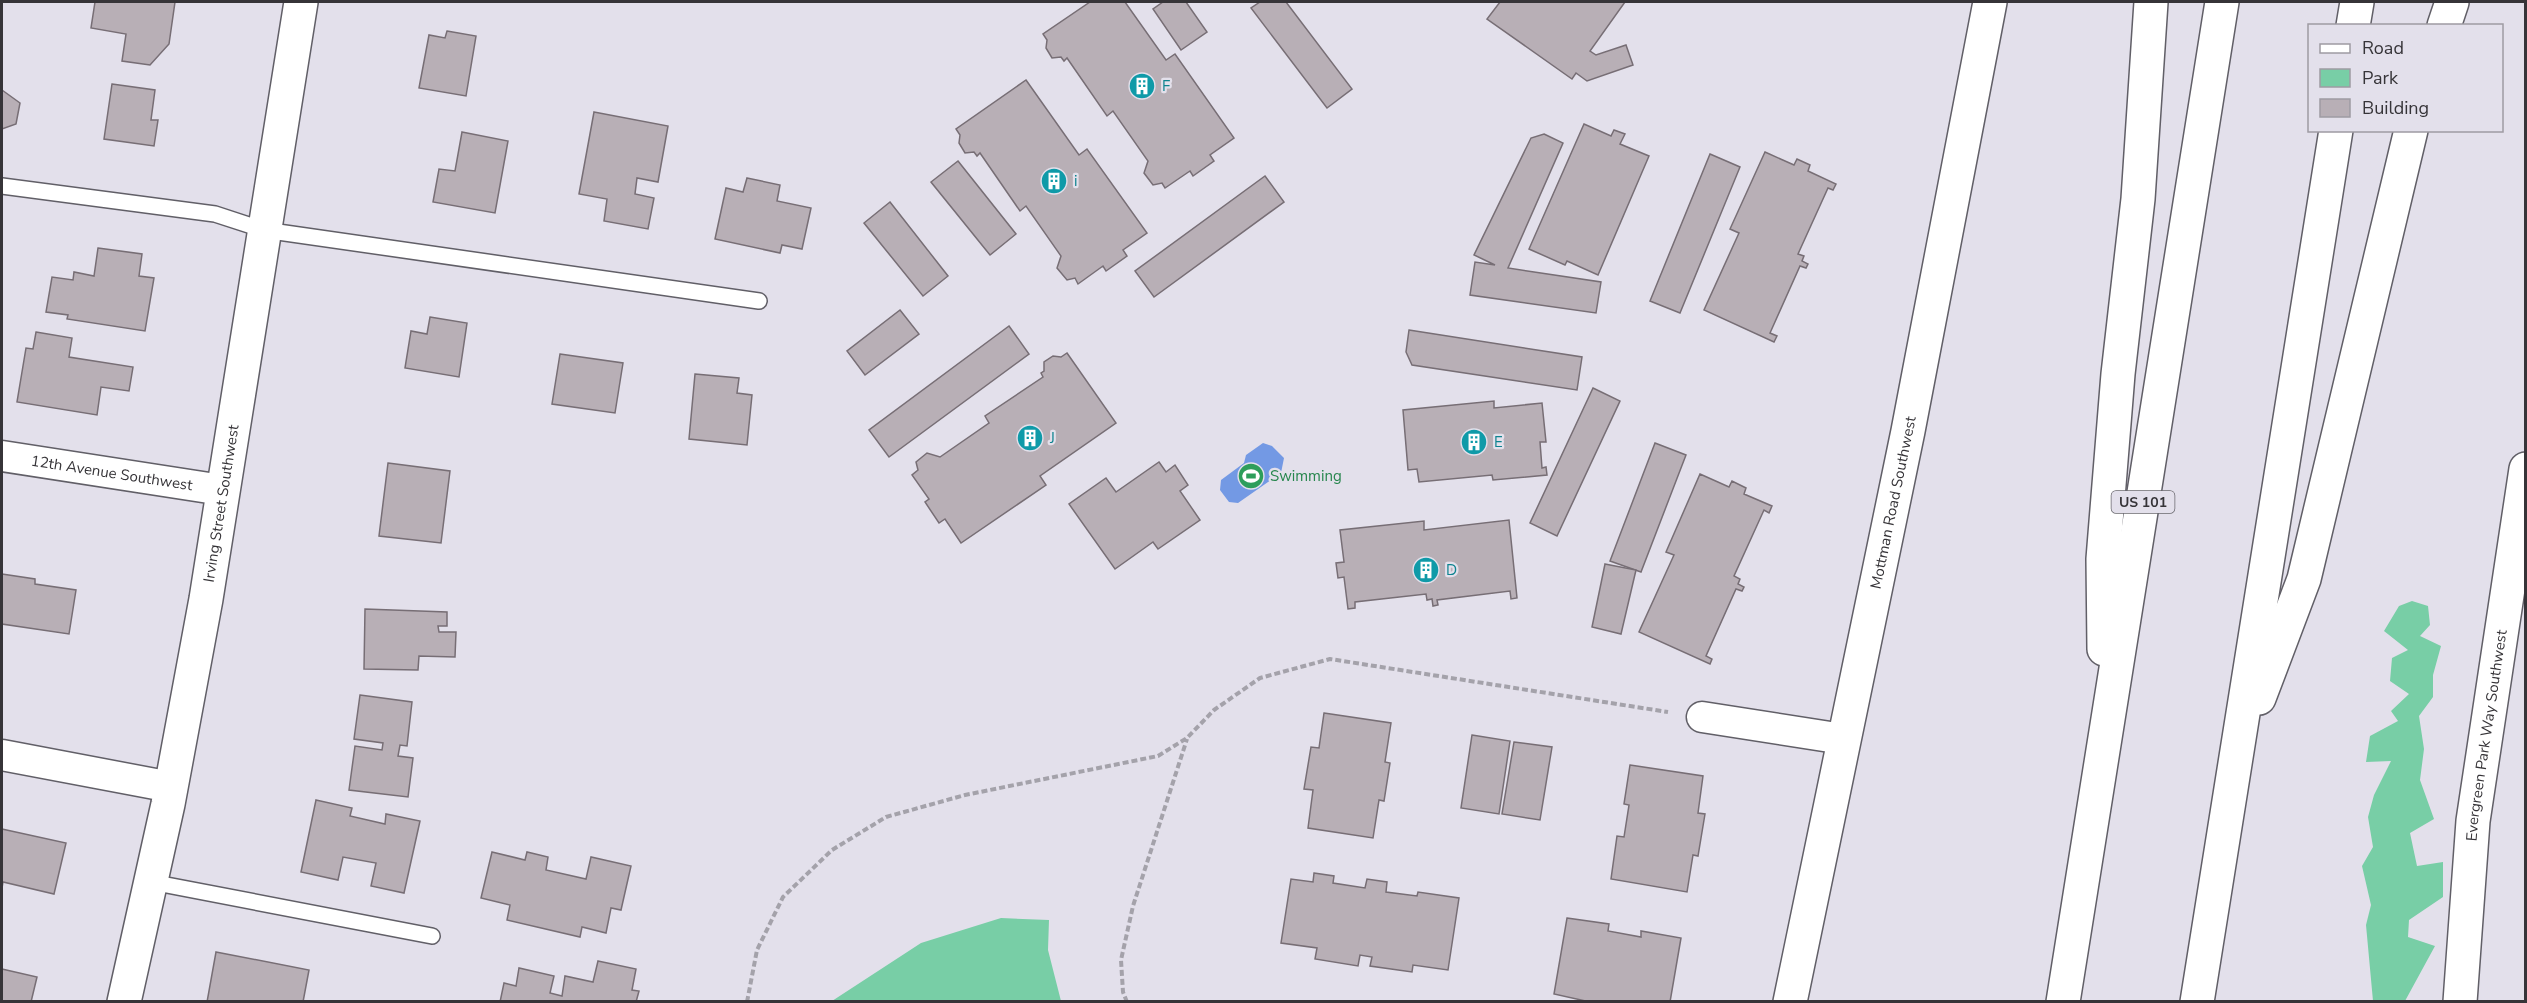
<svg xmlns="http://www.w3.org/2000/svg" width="2527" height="1003" font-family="'Nunito Sans',sans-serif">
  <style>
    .green { fill: #78cea6 }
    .water { fill: #7399e4 }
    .building { fill: #b8afb6; stroke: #776e75; stroke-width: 1.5 }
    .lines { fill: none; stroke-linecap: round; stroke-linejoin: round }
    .service-casing { stroke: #615f67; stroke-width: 18 }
    .minor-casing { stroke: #615f67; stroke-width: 33 }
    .tertiary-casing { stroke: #615f67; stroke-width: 36 }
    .motorway-casing { stroke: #615f67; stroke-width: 36 }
    .path { stroke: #a4a2aa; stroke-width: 4; stroke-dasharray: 6 3; stroke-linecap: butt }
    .service { stroke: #fff; stroke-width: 15 }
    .minor { stroke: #fff; stroke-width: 30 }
    .tertiary { stroke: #fff; stroke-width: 33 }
    .motorway { stroke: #fff; stroke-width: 33 }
    .labels { text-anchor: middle; stroke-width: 4.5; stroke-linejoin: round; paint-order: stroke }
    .shield { fill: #e3e0eb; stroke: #6a686e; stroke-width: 1.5 }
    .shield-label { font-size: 14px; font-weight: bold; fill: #363438 }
    .culture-label { font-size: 15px; fill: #0d838f; stroke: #e3e0eb; text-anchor: start }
    .street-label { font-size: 15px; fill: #363438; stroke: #e3e0eb }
    .leisure-label { font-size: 15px; fill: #27864d; stroke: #e3e0eb; text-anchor: start }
  </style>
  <rect width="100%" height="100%" fill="#e3e0eb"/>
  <g class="green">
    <polygon points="2412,601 2428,606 2430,625 2420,636 2441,646 2433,675 2433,697 2419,716 2424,749 2420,780 2434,819 2410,833 2417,866 2443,862 2443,897 2409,920 2408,937 2435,946 2405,1001 2373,1001 2366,925 2371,905 2362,866 2373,847 2368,817 2374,795 2391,761 2366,762 2370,736 2398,721 2391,711 2409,694 2390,681 2392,658 2408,650 2384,631 2399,606"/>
    <polygon points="1001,918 1049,920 1048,950 1061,1001 832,1001 921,943"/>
  </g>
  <polygon class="water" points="1263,443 1272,446 1284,458 1281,473 1238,503 1229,502 1220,490 1221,480 1244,463 1246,455"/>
  <g class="building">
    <polygon points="95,2 175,2 169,44 150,65 122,61 126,34 91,28"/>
    <polygon points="1090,2 1125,2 1166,60 1175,54 1234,138 1210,155 1214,161 1193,176 1190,171 1165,188 1162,183 1153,185 1144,173 1148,161 1113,111 1107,116 1067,58 1064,61 1061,57 1052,58 1046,48 1047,40 1043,34"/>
    <polygon points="1163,2 1186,2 1207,32 1181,50 1153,9"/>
    <polygon points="1260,2 1286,2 1352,89 1327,108 1251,8"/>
    <polygon points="1500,2 1625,2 1590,51 1596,55 1626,45 1633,65 1587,81 1576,73 1572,79 1487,19"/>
    <polygon points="447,31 476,36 466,96 419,88 429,35 445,38"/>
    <polygon points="1026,80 1079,155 1087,149 1147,233 1123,250 1127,256 1106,271 1103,266 1078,284 1075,278 1067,280 1057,268 1061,256 1026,206 1020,211 980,153 977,156 974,152 965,153 959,143 960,135 956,129"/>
    <polygon points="112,84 155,90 151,120 158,120 154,146 104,139"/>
    <polygon points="2,90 20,103 16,124 2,129"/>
    <polygon points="594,112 668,126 658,182 637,178 635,194 654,198 648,229 604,221 607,199 579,194"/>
    <polygon points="1584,124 1611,136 1614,130 1625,134 1620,144 1649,156 1598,275 1567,261 1565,265 1529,249"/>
    <polygon points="462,132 508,141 495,213 433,202 439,169 455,171"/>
    <polygon points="1544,134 1563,143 1508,268 1601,282 1596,313 1470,295 1475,262 1495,265 1474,255 1531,138"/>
    <polygon points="1765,152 1794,165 1797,159 1810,165 1808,171 1836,184 1833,190 1828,188 1798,254 1804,256 1802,261 1808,264 1806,268 1800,266 1770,333 1777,336 1774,342 1704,310 1739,233 1730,229"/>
    <polygon points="1710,154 1740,167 1680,313 1650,301"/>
    <polygon points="958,161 1016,234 990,255 931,182"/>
    <polygon points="1265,176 1284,202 1154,297 1135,271"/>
    <polygon points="747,178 780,185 777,201 811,208 802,249 782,245 780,253 715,239 726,188 743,192"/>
    <polygon points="890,202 948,276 923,296 864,223"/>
    <polygon points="98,248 142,254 139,276 154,278 145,331 67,319 68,315 46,312 52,277 73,280 74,272 94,276"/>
    <polygon points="900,310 919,334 865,375 847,351"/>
    <polygon points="430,317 467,323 459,377 405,368 411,331 427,334"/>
    <polygon points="1009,326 1029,354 889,457 869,430"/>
    <polygon points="1409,330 1582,357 1577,390 1412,365 1406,352"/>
    <polygon points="36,332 72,338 69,357 133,367 129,391 101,387 97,415 17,402 26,348 33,349"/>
    <polygon points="1067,353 1116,423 1040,476 1046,485 961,543 945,519 939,523 925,502 929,499 912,475 918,470 916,462 927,453 940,457 989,423 985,416 1043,377 1041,373 1044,371 1044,362 1053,356 1061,357"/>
    <polygon points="560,354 623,363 615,413 552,404"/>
    <polygon points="695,374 739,378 737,393 752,395 747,445 689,439"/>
    <polygon points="1593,388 1620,401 1557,536 1530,523"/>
    <polygon points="1494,401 1494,408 1542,403 1546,442 1540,442 1542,468 1546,467 1547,475 1493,480 1492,475 1419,482 1417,469 1408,470 1403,410"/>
    <polygon points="1655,443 1686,455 1641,572 1610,561"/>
    <polygon points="1159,462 1166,472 1175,465 1188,485 1180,491 1200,520 1158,549 1153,542 1115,569 1069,504 1106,478 1116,492"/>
    <polygon points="388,463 450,471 441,543 379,536"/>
    <polygon points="1700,474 1729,487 1732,481 1746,488 1744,494 1772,506 1769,513 1764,510 1734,576 1740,579 1738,584 1744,587 1742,591 1736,589 1706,656 1712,659 1710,664 1639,632 1674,555 1666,552"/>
    <polygon points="1509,520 1517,598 1511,599 1510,591 1437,600 1438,605 1433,606 1432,599 1427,600 1426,594 1355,602 1355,608 1348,609 1344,577 1338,578 1336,563 1344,562 1340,530 1424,521 1424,530"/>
    <polygon points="1605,564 1636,570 1621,634 1592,627"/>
    <polygon points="2,574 35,579 35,584 76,590 69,634 2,624"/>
    <polygon points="365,609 447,612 447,626 438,626 439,632 456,632 455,657 419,656 418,670 364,669"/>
    <polygon points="360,695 412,702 407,746 400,745 398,756 413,758 408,797 349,790 355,746 382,750 383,743 354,739"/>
    <polygon points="1324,713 1391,723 1385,762 1390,763 1384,801 1379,800 1373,838 1308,828 1313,790 1304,789 1311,747 1319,748"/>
    <polygon points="1472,735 1510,741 1499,814 1461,808"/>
    <polygon points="1514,742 1552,747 1540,820 1502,814"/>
    <polygon points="1630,765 1703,776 1698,813 1705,814 1698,856 1693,855 1687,892 1611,879 1617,836 1624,837 1629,805 1624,804"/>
    <polygon points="316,800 352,808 350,816 385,824 386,814 420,821 404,893 371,886 376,863 343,857 338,880 301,872"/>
    <polygon points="2,829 66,843 54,894 3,882 2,888"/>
    <polygon points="492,852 525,860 527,852 548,857 546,870 586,879 591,857 631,866 621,910 611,908 606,933 582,927 580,937 507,920 510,905 481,898"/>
    <polygon points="1314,873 1334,876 1333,883 1365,888 1367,879 1387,882 1386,892 1417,896 1418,892 1459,898 1448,970 1413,965 1412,972 1370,966 1372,957 1360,955 1358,966 1315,959 1317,948 1281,943 1291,879 1313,882"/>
    <polygon points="1567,918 1609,924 1608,931 1641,937 1641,931 1681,938 1670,1002 1590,1002 1554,994"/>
    <polygon points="216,952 309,970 303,1002 207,1002"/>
    <polygon points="598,961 636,969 632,990 639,991 636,1002 500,1002 504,983 516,986 519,968 554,976 550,993 562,996 565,976 593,982"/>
    <polygon points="2,969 37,977 31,1002 2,1002"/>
  </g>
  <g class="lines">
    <defs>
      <g id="service">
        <polyline points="2,186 215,214 264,230 759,301"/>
        <polyline points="151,882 432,936"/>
      </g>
      <g id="minor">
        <path id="s1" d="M 2,456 L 222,490"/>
        <polyline points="1702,717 1843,739"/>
        <polyline points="2,755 171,787"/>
      </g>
      <g id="tertiary">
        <path id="s2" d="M 124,1002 L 168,804 L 206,599 L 301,2"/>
        <path id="s3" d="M 1790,1002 L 1908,431 L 1990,2"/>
        <path id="s4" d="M 2460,1002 L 2473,821 L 2526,469"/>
      </g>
      <g id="motorway">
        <polyline points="2353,26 2357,2"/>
        <polyline points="2444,26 2452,2"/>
        <polyline points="2104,649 2103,559 2118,374 2138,199 2151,2"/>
        <polyline points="2259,698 2304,579 2411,130"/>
        <polyline points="2063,1002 2222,2"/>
        <polyline points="2197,1002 2336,130"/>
      </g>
    </defs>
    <use href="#service" class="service-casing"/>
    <use href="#minor" class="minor-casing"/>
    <use href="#tertiary" class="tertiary-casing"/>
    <use href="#motorway" class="motorway-casing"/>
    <g class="path">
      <polyline points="747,1002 757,950 783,897 832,850 886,817 965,795 1158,756 1187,738 1214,710 1260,678 1330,659 1668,712"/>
      <polyline points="1127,1002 1123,992 1121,960 1133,906 1187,739"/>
    </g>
    <use href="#service" class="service"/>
    <use href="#minor" class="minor"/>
    <use href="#tertiary" class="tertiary"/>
    <use href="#motorway" class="motorway"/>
  </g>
  <defs>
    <symbol id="building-disc" viewBox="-11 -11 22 22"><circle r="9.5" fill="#0f9aa8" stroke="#e3e0eb"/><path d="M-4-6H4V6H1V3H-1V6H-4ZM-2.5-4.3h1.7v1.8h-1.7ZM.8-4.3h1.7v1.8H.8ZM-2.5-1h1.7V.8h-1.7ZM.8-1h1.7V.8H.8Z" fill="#fff"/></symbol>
    <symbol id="stadium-disc" viewBox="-11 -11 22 22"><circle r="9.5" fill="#2e9e5b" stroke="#e3e0eb"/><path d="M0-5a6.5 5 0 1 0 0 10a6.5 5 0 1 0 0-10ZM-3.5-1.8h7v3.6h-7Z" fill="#fff"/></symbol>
  </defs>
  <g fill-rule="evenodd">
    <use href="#building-disc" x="1127" y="71" width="30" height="30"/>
    <use href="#building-disc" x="1039" y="166" width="30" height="30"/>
    <use href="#building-disc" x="1015" y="423" width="30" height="30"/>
    <use href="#building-disc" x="1459" y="427" width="30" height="30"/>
    <use href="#stadium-disc" x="1236" y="461" width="30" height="30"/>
    <use href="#building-disc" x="1411" y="555" width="30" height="30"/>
  </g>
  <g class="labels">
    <rect class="shield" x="2111.5" y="491" width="63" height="22" rx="4.5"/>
    <g class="shield-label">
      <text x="2143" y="507">US 101</text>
    </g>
    <g class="culture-label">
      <text x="1162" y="91">F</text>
      <text x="1074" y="186">i</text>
      <text x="1050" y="443">J</text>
      <text x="1494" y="447">E</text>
      <text x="1446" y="575">D</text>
    </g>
    <g class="street-label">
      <text dy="5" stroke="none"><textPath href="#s1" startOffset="111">12th Avenue Southwest</textPath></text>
      <text dy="5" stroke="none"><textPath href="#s3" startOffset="510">Mottman Road Southwest</textPath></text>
      <text dy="5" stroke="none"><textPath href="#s2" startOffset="508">Irving Street Southwest</textPath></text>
      <text dy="5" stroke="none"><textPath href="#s4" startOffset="268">Evergreen Park Way Southwest</textPath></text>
    </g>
    <g class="leisure-label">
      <text x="1270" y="481">Swimming</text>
    </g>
  </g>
  <rect width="2527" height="1003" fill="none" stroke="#363438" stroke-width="6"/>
  <rect x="2308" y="24" width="195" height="108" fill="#e3e0eb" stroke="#9e9ba3" stroke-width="1.5"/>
  <rect x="2320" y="44" width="30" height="9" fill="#ffffff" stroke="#9e9ba3" stroke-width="1.5"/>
  <text x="2362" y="54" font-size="18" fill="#363438">Road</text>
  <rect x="2320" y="69" width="30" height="18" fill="#78cea6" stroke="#9e9ba3" stroke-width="1.5"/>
  <text x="2362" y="84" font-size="18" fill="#363438">Park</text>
  <rect x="2320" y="99" width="30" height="18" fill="#b8afb6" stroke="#9e9ba3" stroke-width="1.5"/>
  <text x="2362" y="114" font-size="18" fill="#363438">Building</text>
</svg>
